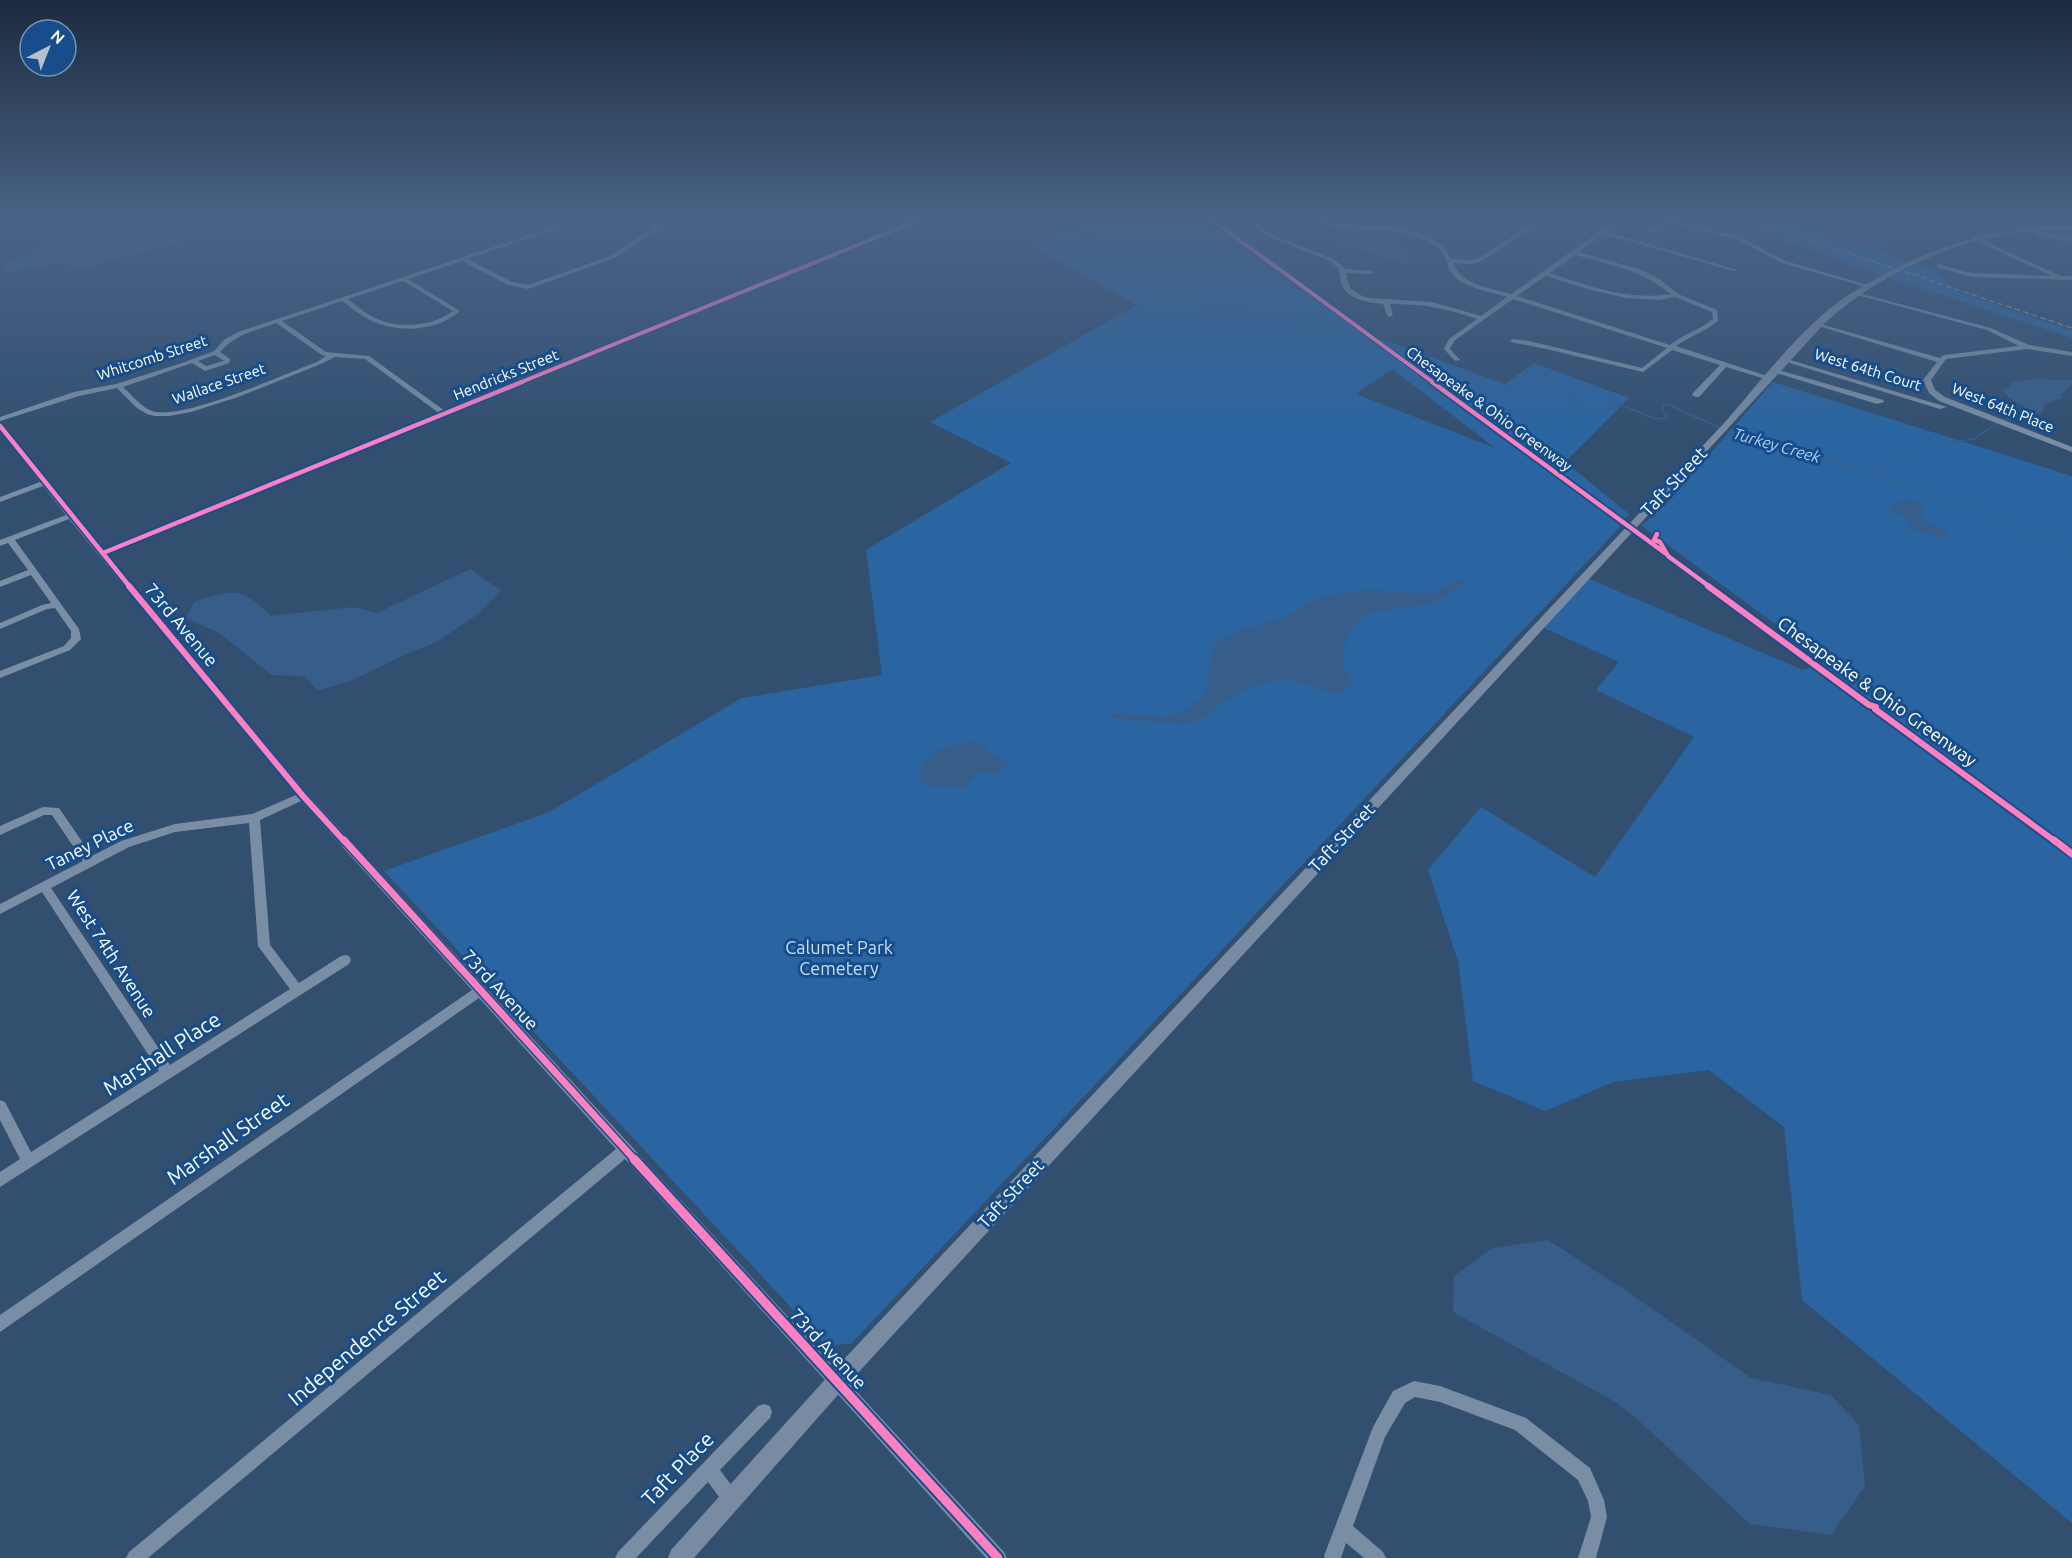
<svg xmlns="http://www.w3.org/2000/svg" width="2072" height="1558" font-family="Ubuntu,sans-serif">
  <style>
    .green { fill: #2a65a1; fill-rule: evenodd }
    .water { fill: #375e8a }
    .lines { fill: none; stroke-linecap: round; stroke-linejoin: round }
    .stream { stroke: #375e8a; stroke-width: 1.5 }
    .minor { fill: #798ea5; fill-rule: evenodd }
    .major { fill: #788ba3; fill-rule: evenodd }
    .rail { stroke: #7a8fa4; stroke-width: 1.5; stroke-dasharray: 6 3; stroke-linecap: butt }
    .cycleway-far4-casing { stroke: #174d8b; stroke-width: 6 }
    .cycleway-far3-casing { stroke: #174d8b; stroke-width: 8 }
    .cycleway-far2-casing { stroke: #174d8b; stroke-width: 10 }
    .cycleway-far1-casing { stroke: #174d8b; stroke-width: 10 }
    .cycleway-casing { stroke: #174d8b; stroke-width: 13 }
    .cycleway-far4 { stroke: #ff80c0; stroke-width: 4 }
    .cycleway-far3 { stroke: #ff80c0; stroke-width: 4.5 }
    .cycleway-far2 { stroke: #ff80c0; stroke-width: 6 }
    .cycleway-far1 { stroke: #ff80c0; stroke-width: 7 }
    .cycleway { stroke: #ff80c0; stroke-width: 9 }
    .labels { text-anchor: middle; stroke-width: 6; stroke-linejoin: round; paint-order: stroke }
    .far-street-label { font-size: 15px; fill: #fff; stroke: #174d8b }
    .far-water-label { font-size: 16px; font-style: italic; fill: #acd0f6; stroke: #174d8b }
    .street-label { font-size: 18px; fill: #fff; stroke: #174d8b }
    .park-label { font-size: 18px; fill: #c6dffb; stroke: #174d8b }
    .near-street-label { font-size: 21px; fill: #fff; stroke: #174d8b }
  </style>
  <rect width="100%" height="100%" fill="#324f70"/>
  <g class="green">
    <path d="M 1073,220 L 1224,220 L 1369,335 L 1505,384 L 1534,363 L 1629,398 L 1565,462 L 1629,514 L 1619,528 L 851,1344 L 826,1345 L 384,871 L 549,812 L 742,698 L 882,675 L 866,550 L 1011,463 L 930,422 L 1137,305 L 1033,247 ZM 1392,369 L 1494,447 L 1495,448 L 1356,394 Z"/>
    <polygon points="1725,220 1789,220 1935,270 1958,292 2072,331 2072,338 1877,274"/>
    <polygon points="1773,382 2072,476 2072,1523 1802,1300 1784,1127 1709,1070 1613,1082 1545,1111 1473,1081 1458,961 1428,870 1481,807 1595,877 1694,737 1596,690 1619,662 1542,627 1587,578 1803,670 1827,662 1642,526 1670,500"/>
  </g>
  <g class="water">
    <path d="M 141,220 L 261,220 L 88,267 L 72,267 L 64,262 L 7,273 L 3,266 C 46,241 93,228 141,220 Z"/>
    <polygon points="1872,229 1898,230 1897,235 1887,237 1887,240 1870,248 1825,232"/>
    <polygon points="1332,240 1353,243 1381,242 1407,250 1407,263 1401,263"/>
    <polygon points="2034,379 2072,380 2072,383 2062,394 2063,398 2045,404 2043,412 2037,414 2009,398 2002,390 2008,388 2011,383"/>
    <polygon points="1907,500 1922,504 1924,511 1920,518 1943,528 1950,535 1947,538 1910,529 1905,518 1890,508 1889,504"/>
    <path d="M 470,569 L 501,591 L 478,614 L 435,643 L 408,653 L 355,679 L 318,691 L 304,676 L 272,675 L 219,633 L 186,618 L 194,602 C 234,589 240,586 271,616 L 353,607 L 377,613 Z"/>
    <path d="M 1461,578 L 1464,581 C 1428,627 1362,587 1346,643 C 1345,647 1342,652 1342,656 C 1341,667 1352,675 1351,686 L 1342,693 L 1334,694 L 1292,680 L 1268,682 L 1237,693 L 1200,720 L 1185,724 L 1107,718 L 1118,713 L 1166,717 L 1184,711 L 1202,696 L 1206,689 L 1211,654 L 1218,642 L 1242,629 L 1284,618 L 1317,598 L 1348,591 L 1378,590 L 1418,594 L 1438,591 Z"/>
    <path d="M 973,742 L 986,745 L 986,749 L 1008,762 L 1008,766 L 994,773 L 980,772 L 965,787 L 928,787 L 919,780 C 921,751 948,743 973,742 Z"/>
    <polygon points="1548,1240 1634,1296 1751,1378 1831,1395 1859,1425 1865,1486 1831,1535 1750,1524 1635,1417 1617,1403 1453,1312 1454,1276 1493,1248"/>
  </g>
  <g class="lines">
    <g class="stream">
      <path d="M 1065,220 L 1094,243 L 1094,249 L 1105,261 L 1105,265 L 1137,279 L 1151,289 L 1178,302 L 1217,305 L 1237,311 L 1309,323 L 1332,332 L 1361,337 L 1373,344 L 1390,344 L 1430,375 L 1507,390 L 1518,383 L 1516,376 L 1535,379 L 1539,376 L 1550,377 L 1570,389 L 1575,406 C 1592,413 1603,414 1620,405 C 1636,408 1650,422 1668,418 L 1662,409 L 1663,405 L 1667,404 L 1740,437 L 1813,453 L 1873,477 L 1926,490 L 2072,549"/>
      <polyline points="1787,220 1825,232"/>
      <polyline points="1991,220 2005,228"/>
      <polyline points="1898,230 1910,220"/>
      <polyline points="2015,232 2072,244"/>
      <polyline points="2002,420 2024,417 2033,413"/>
      <polyline points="1895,479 1876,465 1898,450 1974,439 1997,423"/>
    </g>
    <g class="minor">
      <path d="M 574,220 L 582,220 L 468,259 L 512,282 L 528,285 L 613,255 L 640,236 L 656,228 L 639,220 L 646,220 L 664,228 L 644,238 L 617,257 L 528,289 L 508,285 L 462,261 L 408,279 L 460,311 C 438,331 401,333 374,322 C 362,317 352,308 342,301 L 282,321 L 326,352 L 369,356 L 445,411 L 915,220 L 922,220 L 107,554 L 307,793 L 1004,1552 L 1007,1558 L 986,1558 L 625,1159 L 148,1558 L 126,1558 L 129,1552 L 616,1149 L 479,998 L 0,1332 L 0,1315 L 472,990 L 301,801 L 260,820 L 270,945 L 299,983 L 341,956 L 345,955 L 349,956 L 351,960 L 349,964 L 0,1187 L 0,1172 L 20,1159 L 0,1120 L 0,1100 L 5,1102 L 31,1152 L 159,1071 L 42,892 L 0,914 L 0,904 L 83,861 L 52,815 L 44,815 L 0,835 L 0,826 L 43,807 L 59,808 L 92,856 L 121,841 L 175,824 L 252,814 L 296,795 L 69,519 L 15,540 L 79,629 L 81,639 L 70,650 L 0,678 L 0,671 L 64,646 L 71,638 L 71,631 L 55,608 L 47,609 L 0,629 L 0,623 L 42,605 L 51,603 L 31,575 L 0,587 L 0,581 L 28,570 L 8,543 L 0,546 L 0,540 L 66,515 L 43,486 L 0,502 L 0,497 L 40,482 L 0,431 L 0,424 L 3,424 L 104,550 L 439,413 L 365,359 L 335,357 L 321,364 L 238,397 L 191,412 L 169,416 L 155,416 L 147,414 L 137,408 L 117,388 L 79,396 L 0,421 L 0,417 L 74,392 L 116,384 L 182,363 L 214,351 L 225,339 L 238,332 ZM 403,281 L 453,311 C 431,327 399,329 375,318 C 365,313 357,306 348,299 ZM 276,323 L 322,355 L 326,356 L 317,362 C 281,375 191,417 156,412 C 143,410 132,395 123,387 L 192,363 L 205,371 L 229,363 L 230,359 L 220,352 C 236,334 254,331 276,323 ZM 215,355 L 224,361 L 206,366 L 198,361 ZM 249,823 L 258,946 L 290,989 L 170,1065 L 51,888 L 129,847 L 175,832 Z"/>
      <path d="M 1310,220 C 1322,219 1335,223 1347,224 C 1378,226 1438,225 1451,259 L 1472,260 L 1481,257 L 1538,220 L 1544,220 L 1485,259 L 1473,264 L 1453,263 C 1461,285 1491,288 1511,294 L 1600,231 L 1617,220 L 1623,220 L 1607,232 L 1738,270 L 1733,271 L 1604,234 L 1579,252 L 1642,270 L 1661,280 L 1678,294 L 1717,310 L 1718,321 C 1705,332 1690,336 1676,346 L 1773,378 L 1769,380 L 1726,367 L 1699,397 L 1696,397 L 1692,395 L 1693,393 L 1720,365 L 1672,350 L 1643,372 L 1546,349 L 1511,342 L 1511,340 L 1513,339 L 1529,341 L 1642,368 L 1667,348 L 1513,299 L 1454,341 L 1450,349 L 1460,360 L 1455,361 L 1444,349 L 1449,339 L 1477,319 C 1445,308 1424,304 1390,304 L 1393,316 L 1388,317 L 1383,304 C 1371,303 1349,300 1343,287 C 1340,282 1340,274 1338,268 L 1330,261 L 1269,237 L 1250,223 L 1255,222 L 1273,235 L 1334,259 L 1345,269 L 1373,271 L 1373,273 L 1371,274 L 1346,273 L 1350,288 L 1362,296 L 1370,298 L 1432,302 L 1481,316 L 1507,297 C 1491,292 1468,289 1455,277 C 1449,272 1448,265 1445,257 C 1440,246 1427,240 1415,236 C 1383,225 1340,235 1310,220 ZM 1575,255 C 1611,265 1641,270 1671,294 C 1628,301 1589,286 1550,273 ZM 1546,276 L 1591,290 L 1626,298 L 1659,300 L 1675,297 L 1712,312 L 1713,319 C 1699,330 1684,334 1670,345 L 1517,296 Z"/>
      <polygon points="1661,220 1670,220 1740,237 1786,261 1871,286 1866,287 1782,263 1736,239 1668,223 1654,232 1650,232 1650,230 1663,221"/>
      <polygon points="1974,236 2061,276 2072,276 2072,280 1971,277 1937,267 1937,265 1939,264 1971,273 2052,276 1972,239 1971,238"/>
      <polygon points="1854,292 1991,328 2029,345 2072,352 2072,356 2027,349 1946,359 1931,380 1935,390 1945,397 2072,447 2072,452 1939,401 1929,393 1923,380 1937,362 1815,325 1820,324 1940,358 1944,355 2019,346 1987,330 1854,294"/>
      <polygon points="1783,359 1787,359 1947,407 1940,409 1783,361"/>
      <polygon points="1775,369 1883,400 1884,402 1877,404 1773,372 1772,371"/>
      <polygon points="1414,1381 1440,1386 1526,1418 1590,1468 1604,1500 1607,1517 1596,1558 1578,1558 1591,1517 1588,1501 1578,1480 1515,1430 1440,1402 1415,1397 1405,1403 1385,1437 1353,1526 1383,1552 1386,1558 1364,1558 1346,1543 1341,1558 1325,1558 1324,1556 1373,1427 1393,1391"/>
      <polygon points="764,1404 770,1406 772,1412 770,1418 720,1470 737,1493 739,1499 737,1505 731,1507 725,1505 708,1482 636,1558 615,1558 618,1552 758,1406"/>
    </g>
    <g class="major">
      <path d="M 2072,225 L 2072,229 C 2047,230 2023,231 1999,236 C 1936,248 1870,281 1824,324 L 844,1388 L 694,1558 L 668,1558 L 671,1550 L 830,1374 L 1726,421 C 1761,381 1795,335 1838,302 C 1853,291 1869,283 1885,274 C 1947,241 2002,227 2072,225 Z"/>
      <polygon points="2040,231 2072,238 2072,242 2037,235 2037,231"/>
    </g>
    <polyline class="rail" points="1750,220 2072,328"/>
    <defs>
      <g id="cycleway-far4">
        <polyline points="1212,220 1434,383"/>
        <polyline points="519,383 919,220"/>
      </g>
      <g id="cycleway-far3">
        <polyline points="1432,382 1665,553"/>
        <polyline points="0,426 130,587"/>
        <polyline points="1657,534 1654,540 1660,542 1668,556 1710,587"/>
        <polyline points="103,553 522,382"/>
      </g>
      <g id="cycleway-far2">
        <polyline points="129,586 303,796 345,842"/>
        <polyline points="1708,586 1869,705 1876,707 1875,709 2056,842"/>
      </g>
      <g id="cycleway-far1">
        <polyline points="344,840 635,1160"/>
        <polyline points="2054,840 2072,854"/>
      </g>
      <polyline id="cycleway" points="634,1159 998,1558"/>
    </defs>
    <use href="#cycleway-far4" class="cycleway-far4-casing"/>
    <use href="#cycleway-far3" class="cycleway-far3-casing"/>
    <use href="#cycleway-far2" class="cycleway-far2-casing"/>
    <use href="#cycleway-far1" class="cycleway-far1-casing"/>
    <use href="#cycleway" class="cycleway-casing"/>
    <use href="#cycleway-far4" class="cycleway-far4"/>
    <use href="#cycleway-far3" class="cycleway-far3"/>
    <use href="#cycleway-far2" class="cycleway-far2"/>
    <use href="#cycleway-far1" class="cycleway-far1"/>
    <use href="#cycleway" class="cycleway"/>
  </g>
  <linearGradient id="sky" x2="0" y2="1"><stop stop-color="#1c2b3e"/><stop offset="0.5" stop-color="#496386"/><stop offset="1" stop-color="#496386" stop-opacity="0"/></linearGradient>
  <rect width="2072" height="438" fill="url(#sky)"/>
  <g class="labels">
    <g class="far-street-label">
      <text transform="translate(152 358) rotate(-18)" y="5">Whitcomb Street</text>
      <text transform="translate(1868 370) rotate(17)" y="5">West 64th Court</text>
      <text transform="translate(506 375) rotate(-22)" y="5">Hendricks Street</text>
      <text transform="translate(219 384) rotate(-19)" y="5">Wallace Street</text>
      <text transform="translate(2003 408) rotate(22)" y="5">West 64th Place</text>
      <text transform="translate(1489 409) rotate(36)" y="5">Chesapeake &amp; Ohio Greenway</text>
    </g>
    <g class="far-water-label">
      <text transform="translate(1777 445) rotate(16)" y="6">Turkey Creek</text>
    </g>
    <g class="street-label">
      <text transform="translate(1674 482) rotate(-47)" y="6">Taft Street</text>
      <text transform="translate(181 625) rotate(50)" y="6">73rd Avenue</text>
      <text transform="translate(1877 692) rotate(36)" y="6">Chesapeake &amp; Ohio Greenway</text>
      <text transform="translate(1342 838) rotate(-47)" y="6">Taft Street</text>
      <text transform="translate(90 845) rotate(-26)" y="6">Taney Place</text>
      <text transform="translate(111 954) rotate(57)" y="6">West 74th Avenue</text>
      <text transform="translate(500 990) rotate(47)" y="6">73rd Avenue</text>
      <text transform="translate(1011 1194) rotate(-47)" y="6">Taft Street</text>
      <text transform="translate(828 1349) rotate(47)" y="6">73rd Avenue</text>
    </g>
    <g class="park-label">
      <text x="839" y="954">Calumet Park<tspan x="839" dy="21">Cemetery</tspan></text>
    </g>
    <g class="near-street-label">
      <text transform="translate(162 1054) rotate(-33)" y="7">Marshall Place</text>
      <text transform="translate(228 1139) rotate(-35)" y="7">Marshall Street</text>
      <text transform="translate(367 1338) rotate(-40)" y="7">Independence Street</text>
      <text transform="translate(678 1469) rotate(-46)" y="7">Taft Place</text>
    </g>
  </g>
  <g transform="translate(48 48) rotate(42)"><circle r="28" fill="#174d8b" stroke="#7494b9" stroke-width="1.5"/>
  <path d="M0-4.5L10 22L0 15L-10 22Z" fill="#b7c1cd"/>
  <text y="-9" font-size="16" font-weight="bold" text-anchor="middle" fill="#ffffff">N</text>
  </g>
</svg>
